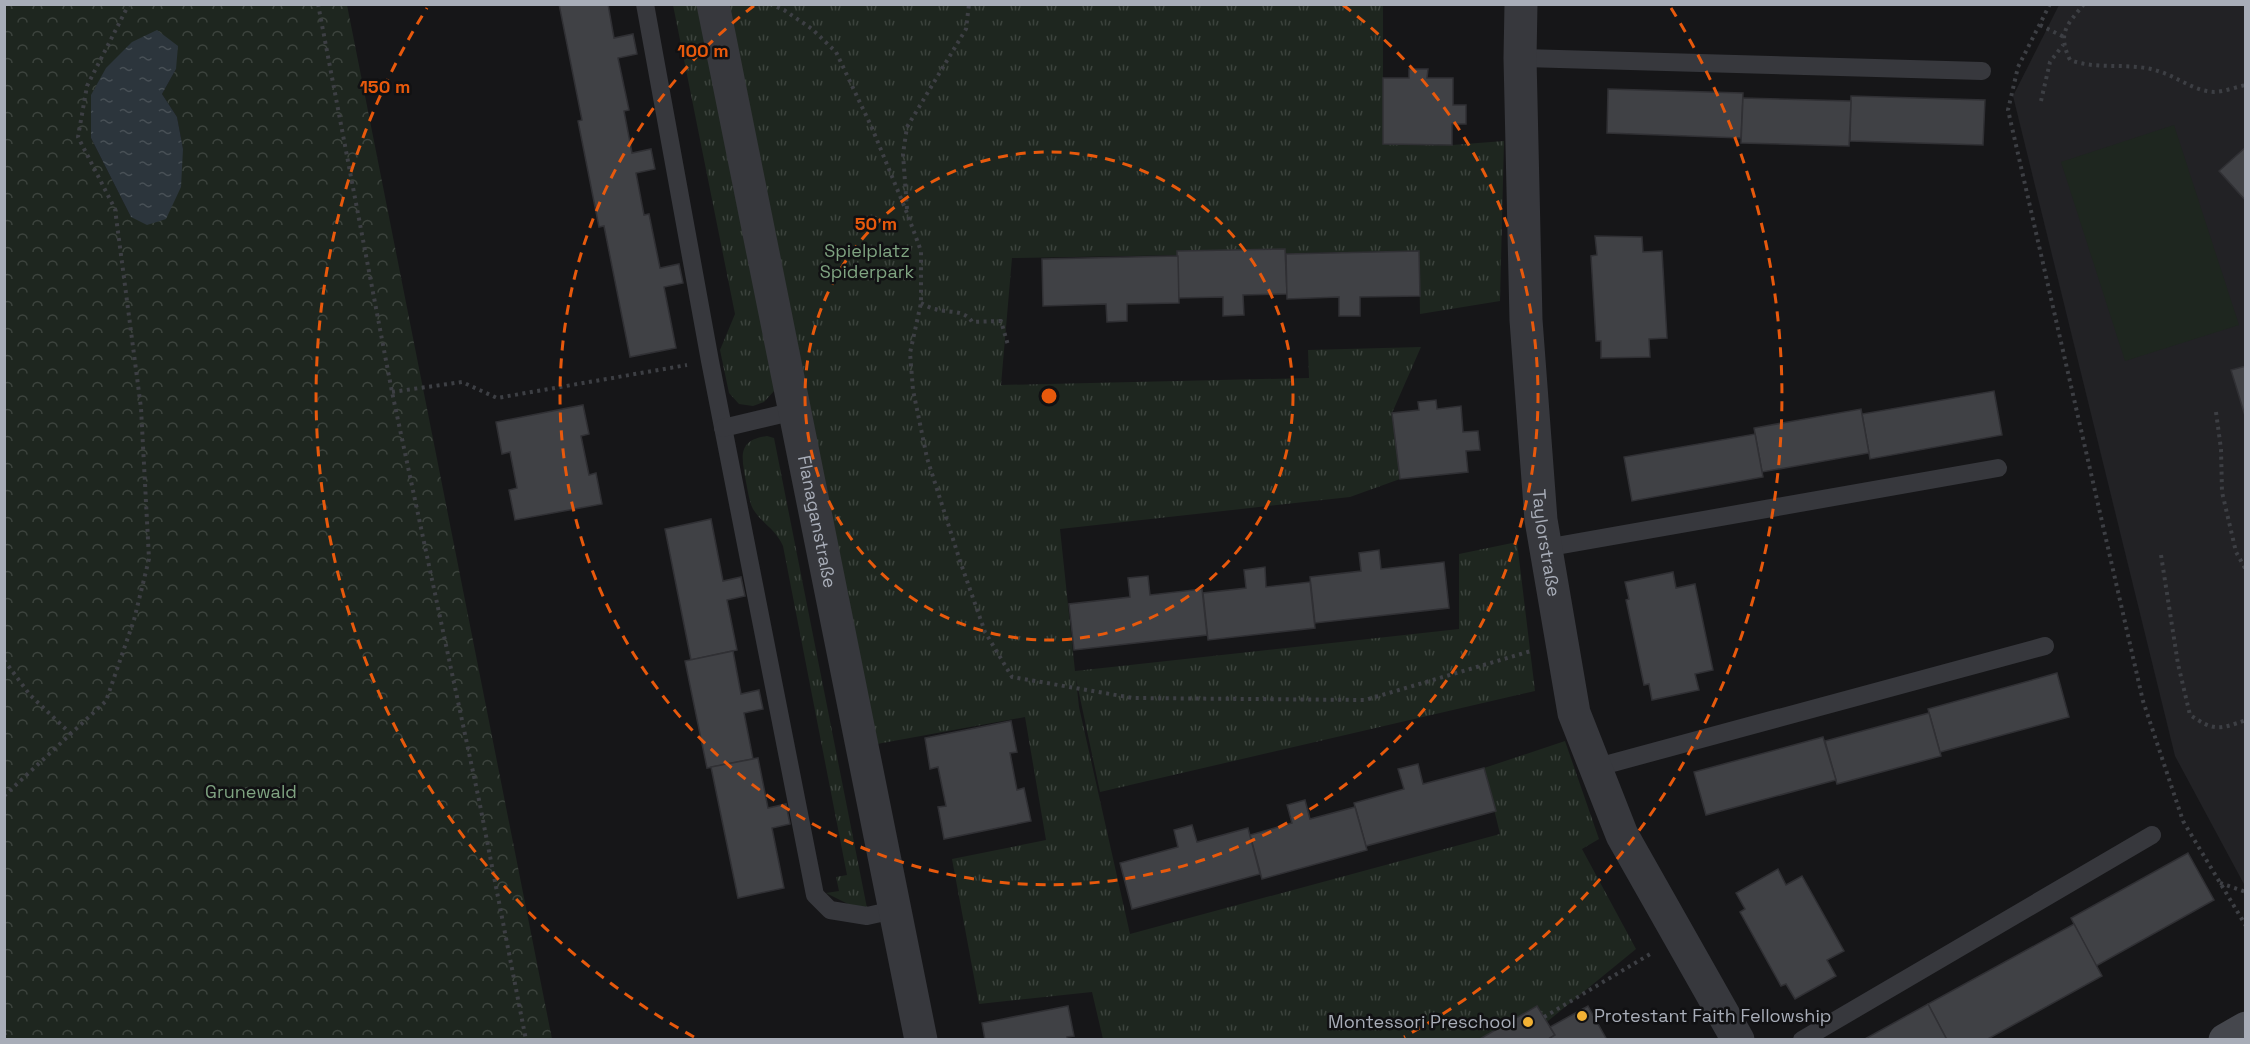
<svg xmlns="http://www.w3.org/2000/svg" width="2250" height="1044" font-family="'Space Grotesk',sans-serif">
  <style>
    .built { fill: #222225 }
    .grass { fill: url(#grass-tufts) }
    .forest { fill: url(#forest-crowns); fill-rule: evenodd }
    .garden { fill: #1e261f }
    .water { fill: url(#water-ripples) }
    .building { fill: #404145; stroke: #303034; stroke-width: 1.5 }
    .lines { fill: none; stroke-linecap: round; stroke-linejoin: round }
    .path { stroke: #3d3f44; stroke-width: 4; stroke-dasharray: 3 4.5; stroke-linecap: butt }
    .service { stroke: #37383d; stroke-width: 18 }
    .minor { stroke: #37383d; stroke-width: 33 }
    .secondary { stroke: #45474d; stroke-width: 33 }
    .ring { fill: none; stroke: #e8590c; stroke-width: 3; stroke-dasharray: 10 8 }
    .poi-dot { fill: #f2b134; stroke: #111113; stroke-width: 2 }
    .labels { text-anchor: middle; stroke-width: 5; stroke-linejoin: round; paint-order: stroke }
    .park-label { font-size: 18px; fill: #7fa381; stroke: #111113 }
    .street-label { font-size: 18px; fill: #a8adb8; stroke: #111113 }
    .poi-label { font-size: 18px; fill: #a8adb8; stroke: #111113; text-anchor: start }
    .centre { fill: #e8590c; stroke: #111113; stroke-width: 3 }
    .ring-label { font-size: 18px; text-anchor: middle; font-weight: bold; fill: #e8590c; stroke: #111113; stroke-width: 5; stroke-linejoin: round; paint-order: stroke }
  </style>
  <defs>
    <pattern id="grass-tufts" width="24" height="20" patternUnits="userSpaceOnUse" patternTransform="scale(1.5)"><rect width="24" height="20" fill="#1e261f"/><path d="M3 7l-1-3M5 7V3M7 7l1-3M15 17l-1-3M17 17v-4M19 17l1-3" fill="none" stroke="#3c433d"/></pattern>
    <pattern id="forest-crowns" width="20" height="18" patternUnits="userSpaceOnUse" patternTransform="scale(1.5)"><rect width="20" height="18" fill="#1e261f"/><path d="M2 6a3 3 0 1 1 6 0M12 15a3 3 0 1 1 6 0" fill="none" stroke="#3c433d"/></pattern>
    <pattern id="water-ripples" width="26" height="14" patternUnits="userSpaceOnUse" patternTransform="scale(1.5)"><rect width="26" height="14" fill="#2c353c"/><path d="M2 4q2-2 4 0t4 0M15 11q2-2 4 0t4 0" fill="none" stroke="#485056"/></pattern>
  </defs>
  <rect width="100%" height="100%" fill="#161618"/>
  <polygon class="built" points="2059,5 2245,5 2245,886 2175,756 2013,96"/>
  <g class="grass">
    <polygon points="673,5 697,5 775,390 764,402 753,406 739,404 729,393 720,350 735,314"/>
    <polygon points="728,5 1383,5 1383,144 1452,145 1504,141 1500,301 1420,314 1419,251 1012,258 1001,385 1309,378 1308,350 1421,347 1392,413 1400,479 1350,497 1060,529 1075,671 1459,629 1459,554 1517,542 1535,691 1100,792 1076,679 1079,707 1130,934 1500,834 1484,768 1565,741 1599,839 1582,849 1636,949 1526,1039 1103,1039 1092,992 979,1004 952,859 1046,840 1025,717 877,744"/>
    <path d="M 767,436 L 774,438 L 867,908 L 852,906 L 826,893 L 839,891 L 836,877 L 847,875 L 783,546 C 775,528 762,524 753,509 C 749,501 748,491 746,482 C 742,458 736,440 767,436 Z"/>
  </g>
  <path class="forest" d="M 5,5 L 347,5 L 552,1039 L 5,1040 ZM 176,69 L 162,94 L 177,117 L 183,149 L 131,217 L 91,138 Z"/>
  <polygon class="garden" points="2174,125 2239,325 2125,361 2061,162"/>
  <polygon class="water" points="157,30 178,46 176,69 162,94 177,117 183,149 181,187 166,219 147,225 131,217 91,138 91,95 106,68 132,42"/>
  <g class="building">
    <polygon points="559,4 608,4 614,38 633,34 637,54 618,58 629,110 624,111 632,153 651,149 655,169 636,173 644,215 649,214 660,268 679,264 683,283 664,287 676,348 630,357 604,226 599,227 578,121 582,120"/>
    <polygon points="1409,69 1428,69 1427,78 1453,78 1453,105 1466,105 1466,124 1452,124 1452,145 1383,144 1383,78 1409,78"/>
    <polygon points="1608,89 1743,93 1741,138 1607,133"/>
    <polygon points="1851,96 1985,100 1983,145 1850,141"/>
    <polygon points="1743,98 1851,101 1849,146 1741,143"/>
    <polygon points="2246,147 2246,201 2219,171"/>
    <polygon points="1595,236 1642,237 1643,252 1662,251 1667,338 1649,339 1650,357 1601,358 1601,341 1596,341 1591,256 1597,255"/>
    <polygon points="1285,249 1287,294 1243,295 1244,315 1223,316 1223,297 1178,298 1177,251"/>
    <polygon points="1419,251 1420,296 1360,297 1360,316 1339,316 1339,297 1287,299 1286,254"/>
    <polygon points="1178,256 1179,303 1127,304 1127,321 1107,322 1106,304 1043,306 1042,259"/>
    <polygon points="2246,366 2246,419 2231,370"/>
    <polygon points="1994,391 2002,435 1870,459 1862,414"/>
    <polygon points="1436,400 1437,409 1461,406 1463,432 1478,431 1480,450 1466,451 1468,472 1400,479 1392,413 1419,410 1418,402"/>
    <polygon points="583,405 589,434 581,436 589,475 596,473 602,504 515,520 509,490 517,488 510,452 502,454 496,422"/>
    <polygon points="1861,409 1869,453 1762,472 1754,428"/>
    <polygon points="1755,434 1763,477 1632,501 1624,457"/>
    <polygon points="711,519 723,581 741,577 745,596 727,600 737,650 691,660 665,529"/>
    <polygon points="1379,550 1381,569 1444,562 1449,608 1315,623 1310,577 1361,571 1359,553"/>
    <polygon points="1265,567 1266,587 1310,582 1315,628 1208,640 1203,593 1246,588 1244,570"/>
    <polygon points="1673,572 1676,588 1695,584 1713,670 1695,674 1699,690 1652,700 1649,684 1644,685 1626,600 1629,599 1625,582"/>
    <polygon points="1148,576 1150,595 1202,589 1207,635 1074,650 1069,604 1130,597 1128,578"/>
    <polygon points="733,651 741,694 759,690 763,709 744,713 753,759 707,768 685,661"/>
    <polygon points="2057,673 2069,717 1940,752 1928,709"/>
    <polygon points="1929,713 1941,756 1837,784 1825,741"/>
    <polygon points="1011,721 1017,752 1010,753 1017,790 1024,788 1031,821 944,839 938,807 946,806 938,767 930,769 925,738"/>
    <polygon points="1823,737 1836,780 1706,815 1694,772"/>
    <polygon points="758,758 768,808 786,804 790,824 772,828 784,888 738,898 711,767"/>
    <polygon points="1418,764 1423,784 1484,768 1496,811 1366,846 1354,803 1404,789 1398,769"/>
    <polygon points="1305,800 1310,819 1355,807 1367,850 1262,879 1250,835 1292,823 1287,805"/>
    <polygon points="1192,825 1197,842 1248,828 1260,874 1132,909 1120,863 1178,847 1174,830"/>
    <polygon points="2188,853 2214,900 2096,966 2071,918"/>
    <polygon points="1778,869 1786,885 1802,876 1844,951 1827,960 1836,976 1795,999 1786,984 1781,986 1740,912 1745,909 1736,893"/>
    <polygon points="2074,924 2102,976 1986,1040 1947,1040 1928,1004"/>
    <polygon points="1928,1004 1947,1040 1863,1040"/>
    <polygon points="1068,1006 1074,1036 1067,1037 1067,1040 985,1040 982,1023"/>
    <polygon points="1537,1006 1555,1035 1547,1040 1478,1040"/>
    <polygon points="1588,1006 1607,1040 1547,1040 1555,1035 1550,1027"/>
  </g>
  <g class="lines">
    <g class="path">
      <polyline points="318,4 392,392 479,800 526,1040"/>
      <polyline points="770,4 784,10 812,29 836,52 872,128 907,213 921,251 921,303 910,353 913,390 927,458 960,561 985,632 1012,677 1133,698 1365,700 1531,651"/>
      <polyline points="2050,4 2018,67 2008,110 2143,701 2183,821 2246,926"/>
      <path d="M 2084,4 C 2067,25 2057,33 2070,60 C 2099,71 2131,61 2161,72 C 2179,78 2194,91 2214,92 C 2223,92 2236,87 2246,85"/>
      <polyline points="2040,25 2064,37"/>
      <polyline points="2041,101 2050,62 2063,45"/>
      <polyline points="907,209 903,154 907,127 966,29 969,4"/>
      <path d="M 921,303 C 925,305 930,308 935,309 C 946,313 965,309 972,322 L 1001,321 L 1008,345"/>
      <polyline points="392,392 462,382 497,398 687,365"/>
      <polyline points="2216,412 2221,449 2222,492 2236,552 2246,570"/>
      <path d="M 2161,555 L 2178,664 L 2190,715 C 2214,731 2218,730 2246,720"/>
      <polyline points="4,660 30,695 71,734"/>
      <polyline points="4,796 106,701 134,620 149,559 141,408 115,209 78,137 87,86 129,4"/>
      <polyline points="2220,883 2246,892"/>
      <polyline points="1544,1017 1652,953"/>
      <polyline points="4,1033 9,1040"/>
    </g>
    <g class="service">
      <polyline points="645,4 710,361 815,895 830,910 867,916 894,910"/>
      <polyline points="1520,58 1982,71"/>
      <polyline points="723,428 795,411"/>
      <polyline points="1545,548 1998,468"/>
      <polyline points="1594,768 2045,646"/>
      <polyline points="1802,1040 2152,835"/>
    </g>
    <g class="minor">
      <path id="s1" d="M 713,4 L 921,1040"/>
      <path id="s2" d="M 1521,4 L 1520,58 L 1526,320 L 1541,520 L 1574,713 L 1622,835 L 1738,1040"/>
    </g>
    <polyline class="secondary" points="2225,1040 2246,1028"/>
  </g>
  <g class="ring">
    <circle cx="1049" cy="396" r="244"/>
    <path d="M1343 5A489 489 0 1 1 755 5"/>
    <path d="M694 1037A733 733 0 0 1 427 8M1671 8A733 733 0 0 1 1404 1037"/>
  </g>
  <g class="poi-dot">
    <circle cx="1582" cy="1016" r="6"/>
    <circle cx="1528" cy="1022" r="6"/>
  </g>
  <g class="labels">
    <g class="park-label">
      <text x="867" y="257">Spielplatz<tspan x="867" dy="21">Spiderpark</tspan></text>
      <text x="251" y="798">Grunewald</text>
    </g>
    <g class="street-label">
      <text dy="6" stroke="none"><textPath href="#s1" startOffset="528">Flanaganstraße</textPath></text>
      <text dy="6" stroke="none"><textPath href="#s2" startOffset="540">Taylorstraße</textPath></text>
    </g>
    <g class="poi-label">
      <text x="1594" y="1022">Protestant Faith Fellowship</text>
      <text x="1516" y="1028" text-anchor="end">Montessori Preschool</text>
    </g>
  </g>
  <circle cx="1049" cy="396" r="9" class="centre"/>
  <g class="ring-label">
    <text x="703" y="57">100 m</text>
    <text x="385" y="93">150 m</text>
    <text x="876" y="230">50 m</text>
  </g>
  <rect width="2250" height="1044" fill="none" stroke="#a8adb8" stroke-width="12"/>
</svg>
